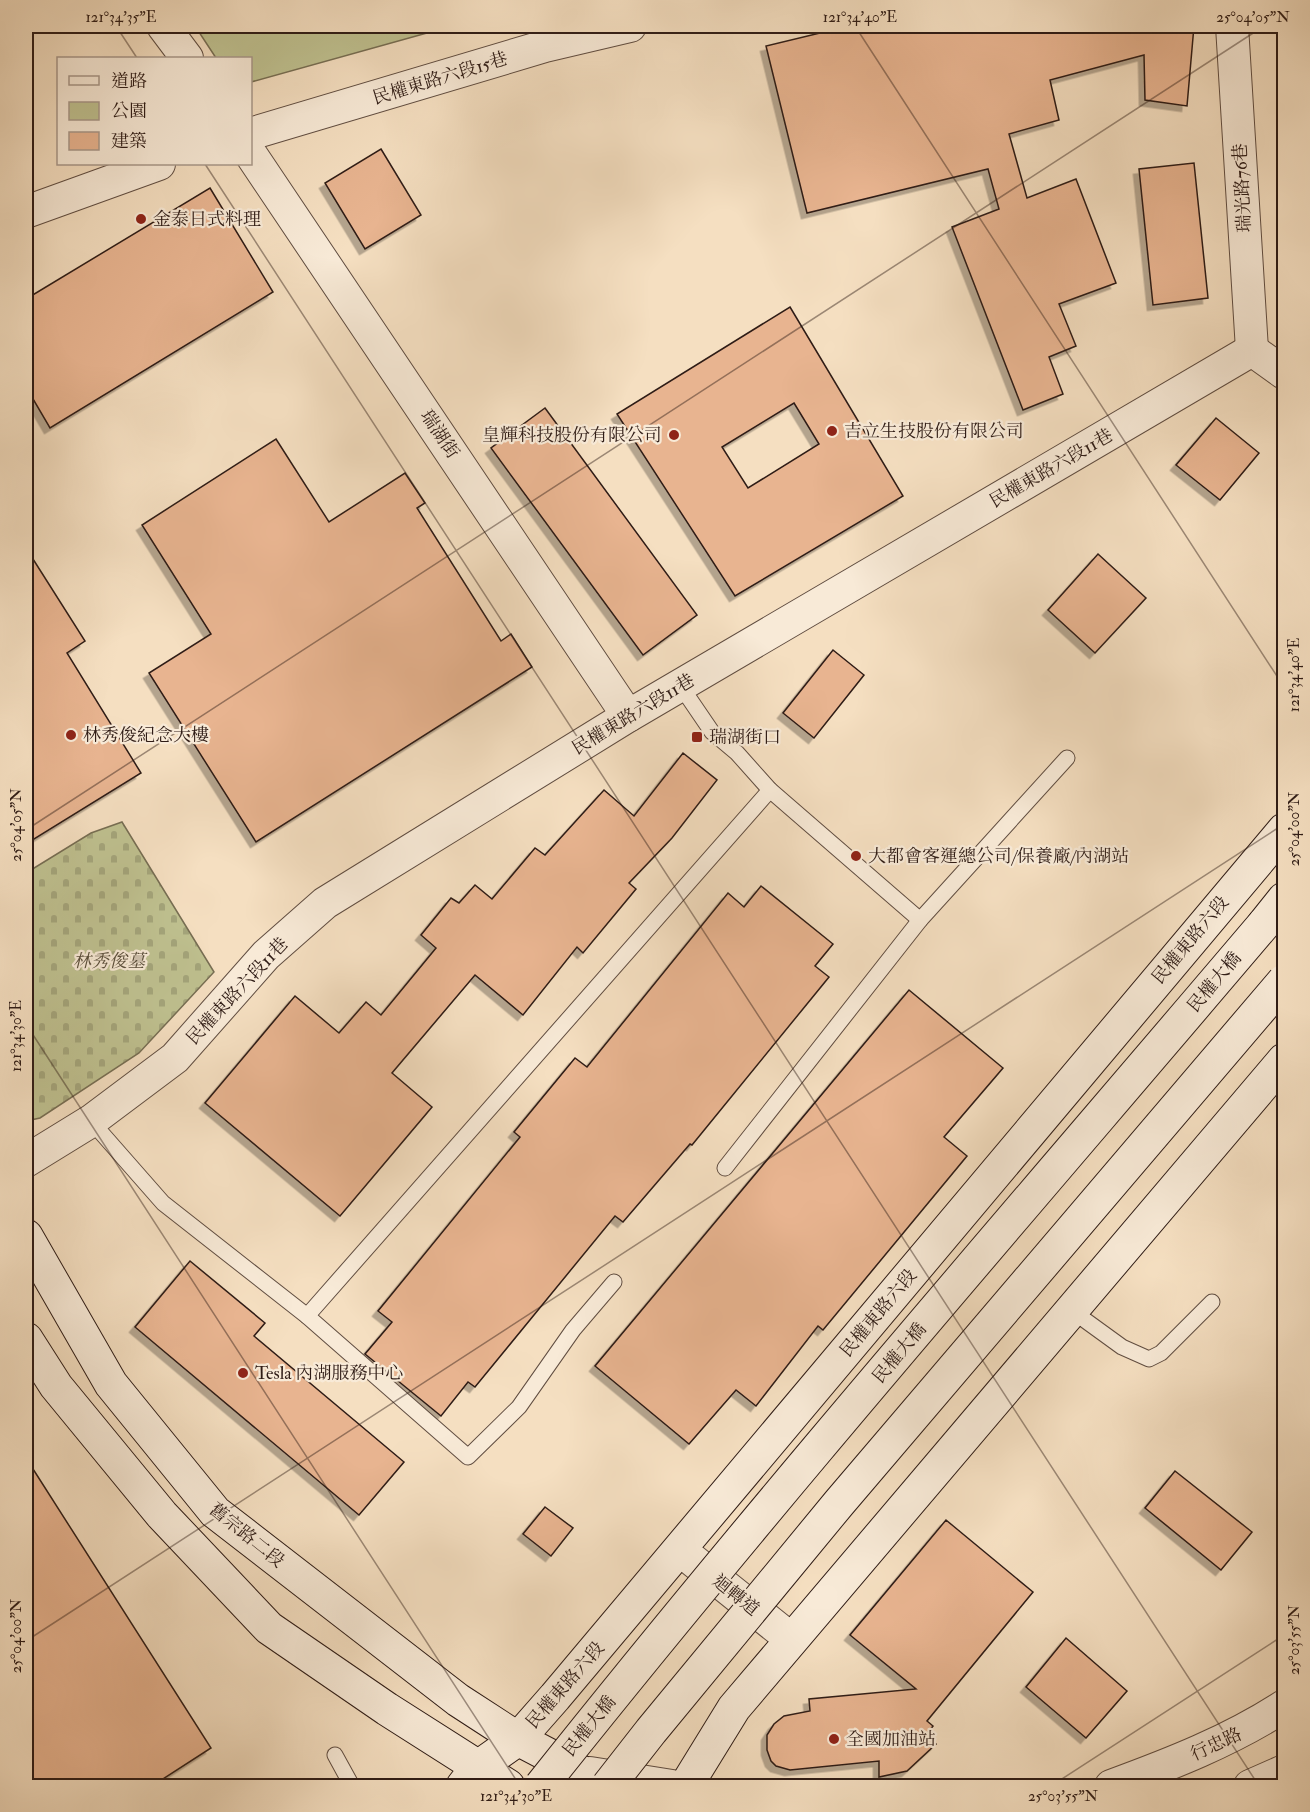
<svg xmlns="http://www.w3.org/2000/svg" width="1310" height="1812" font-family="'IM FELL Double Pica','Noto Serif TC',serif">
  <style>
    .cemetery { fill: url(#cemetery-stones); stroke: #776e53; stroke-width: 1.5 }
    .park { fill: #bfc190; stroke: #776e53; stroke-width: 1.5 }
    .building { fill: #e8b490; stroke: #2f1c16; stroke-width: 1.5; fill-rule: evenodd; filter: url(#shadow) }
    .lines { fill: none; stroke-linecap: round; stroke-linejoin: round }
    .service-casing { stroke: #604d41; stroke-width: 17 }
    .minor-casing { stroke: #604d41; stroke-width: 34 }
    .secondary-casing { stroke: #2f1c16; stroke-width: 35 }
    .path { stroke: #2f1c16; stroke-width: 4; stroke-dasharray: 1.5 3; stroke-linecap: butt }
    .service { stroke: #f8ead7; stroke-width: 15 }
    .minor { stroke: #f8ead7; stroke-width: 32 }
    .secondary { stroke: #f8ead7; stroke-width: 33 }
    .secondary-bridge-casing { stroke: #2f1c16; stroke-width: 35; stroke-linecap: butt }
    .secondary-bridge { stroke: #f8ead7; stroke-width: 33 }
    .ticks { fill: none; stroke: #2f1c16; stroke-width: 1.5; stroke-opacity: 0.45 }
    .poi-dot { fill: #8f2418; stroke: #f8ead7; stroke-width: 2 }
    .labels { text-anchor: middle; stroke-width: 4.5; stroke-linejoin: round; paint-order: stroke }
    .street-label { font-size: 18px; fill: #2f1c16; stroke: #f8ead7 }
    .poi-label { font-size: 18px; fill: #2f1c16; stroke: #f8ead7; text-anchor: start }
    .park-label { font-size: 18px; font-style: italic; fill: #5a4e3b; stroke: #f8ead7 }
    .neatline { fill: none; stroke: #2f1c16; stroke-width: 2 }
    .ticks-label { font-size: 15px; text-anchor: middle; fill: #2f1c16 }
  </style>
  <defs>
    <pattern id="cemetery-stones" width="16" height="16" patternUnits="userSpaceOnUse" patternTransform="scale(1.5)"><rect width="16" height="16" fill="#bfc190"/><path d="M2 7V4a2 2 0 0 1 4 0v3zM10 15v-3a2 2 0 0 1 4 0v3z" fill="#a4a57b"/></pattern>
    <filter id="shadow"><feDropShadow dx="-5.5" dy="5.5" stdDeviation="0" flood-color="#0004"/></filter>
  </defs>
  <rect width="100%" height="100%" fill="#f5dfc1"/>
  <filter id="stains"><feTurbulence type="fractalNoise" baseFrequency=".00333" numOctaves="4"/><feColorMatrix values="0 0 0 0 .2 0 0 0 0 .09 0 0 0 0 .02 0 0 0 .5 -.17"/></filter>
  <radialGradient id="worn" r=".72"><stop offset=".6" stop-color="#630" stop-opacity="0"/><stop offset="1" stop-color="#630" stop-opacity=".3"/></radialGradient>
  <polygon class="cemetery" points="122,822 214,972 139,1053 40,1118 26,1121 26,873 91,833"/>
  <polygon class="park" points="195,26 452,26 251,82 250,58 216,58"/>
  <g class="building">
    <polygon points="849,26 923,26 925,32 950,26 1194,26 1187,106 1145,100 1144,55 1050,80 1059,120 1009,134 1027,198 1076,179 1116,283 1059,304 1076,346 1049,357 1063,394 1023,410 952,227 999,209 988,169 807,213 766,46"/>
    <polygon points="381,149 421,215 365,249 325,183"/>
    <polygon points="1194,163 1208,298 1153,305 1139,169"/>
    <polygon points="210,188 273,292 50,428 26,387 26,299"/>
    <path d="M 790,307 L 903,496 L 735,596 L 617,414 ZM 794,403 L 819,444 L 748,488 L 722,447 Z"/>
    <polygon points="545,408 697,615 643,655 491,448"/>
    <polygon points="1216,418 1259,453 1220,500 1176,465"/>
    <polygon points="276,439 329,522 405,473 425,503 417,508 501,641 511,634 532,667 256,842 149,673 211,634 142,525"/>
    <polygon points="26,548 85,641 67,653 141,773 26,844"/>
    <polygon points="1098,554 1146,598 1095,653 1048,610"/>
    <polygon points="833,650 864,675 814,738 783,713"/>
    <polygon points="683,753 717,780 672,838 629,883 636,889 583,953 577,947 523,1015 475,975 392,1073 432,1107 340,1216 205,1103 295,996 339,1033 366,1002 381,1015 436,948 421,935 451,898 459,903 475,885 492,899 535,848 545,855 604,790 634,816"/>
    <polygon points="761,886 833,944 815,966 829,977 692,1145 690,1144 623,1222 615,1216 475,1387 468,1382 441,1416 365,1354 392,1322 378,1311 520,1137 514,1132 575,1058 587,1067 728,893 744,907"/>
    <polygon points="909,990 1003,1068 944,1137 967,1156 823,1330 818,1326 756,1406 736,1390 689,1444 595,1366"/>
    <polygon points="190,1261 265,1323 254,1336 404,1462 359,1515 135,1327"/>
    <polygon points="26,1458 211,1748 152,1786 26,1786"/>
    <polygon points="1175,1471 1252,1532 1221,1570 1145,1508"/>
    <polygon points="545,1507 573,1528 551,1556 523,1534"/>
    <polygon points="946,1520 1033,1592 927,1721 933,1726 925,1736 936,1744 907,1771 879,1777 879,1761 790,1770 776,1766 771,1761 767,1750 767,1735 774,1724 784,1716 810,1711 809,1699 916,1689 850,1635"/>
    <polygon points="1066,1638 1127,1691 1086,1738 1026,1687"/>
  </g>
  <g class="lines">
    <defs>
      <g id="service">
        <polyline points="680,685 712,732 737,753 770,790 920,920"/>
        <polyline points="91,1121 163,1203 307,1316 468,1457 519,1407 573,1330 614,1282"/>
        <polyline points="725,1168 920,920 1067,758"/>
        <polyline points="1071,1310 1122,1347 1149,1359 1161,1353 1212,1302"/>
        <polyline points="307,1316 770,790"/>
        <polyline points="335,1755 352,1786"/>
      </g>
      <g id="minor">
        <polyline points="163,26 187,58"/>
        <polyline points="1232,26 1252,350"/>
        <polyline points="250,134 545,46 630,26"/>
        <polyline points="250,153 628,716"/>
        <polyline points="26,212 159,164"/>
        <polyline points="1252,350 1284,373"/>
        <polyline points="26,1161 91,1121 175,1058 266,955 325,903 628,716 1252,350"/>
        <polyline points="680,1550 791,1639"/>
        <polyline points="590,1773 672,1786"/>
        <path d="M 1111,1786 C 1171,1764 1230,1741 1284,1706"/>
        <polyline points="1250,1786 1284,1771"/>
      </g>
      <g id="secondary">
        <polyline points="1264,924 1284,899"/>
        <polyline points="26,1236 111,1384 215,1512 458,1700 518,1739 581,1772 604,1786"/>
        <polyline points="26,1339 56,1386 162,1515 269,1628 387,1709 508,1786"/>
        <polyline points="463,1786 477,1768 518,1739 555,1697 1284,830"/>
        <polyline points="686,1786 734,1708 1284,1060"/>
      </g>
    </defs>
    <use href="#service" class="service-casing"/>
    <use href="#minor" class="minor-casing"/>
    <use href="#secondary" class="secondary-casing"/>
    <polyline class="path" points="26,1752 28,1786"/>
    <use href="#service" class="service"/>
    <use href="#minor" class="minor"/>
    <use href="#secondary" class="secondary"/>
    <defs>
      <g id="secondary-bridge">
        <path d="M 541,1786 C 774,1493 1021,1210 1264,924"/>
        <polyline points="608,1786 651,1731 839,1503 1284,981"/>
      </g>
    </defs>
    <use href="#secondary-bridge" class="secondary-bridge-casing"/>
    <use href="#secondary-bridge" class="secondary-bridge"/>
  </g>
  <path class="ticks" d="M 116,26 L 137,58M 855,26 L 1284,687M 205,164 L 1259,1786M 26,830 L 1264,26M 26,1024 L 520,1786M 26,1641 L 1284,824M 1051,1786 L 1284,1635"/>
  <g class="poi-dot">
    <circle cx="141" cy="219" r="6"/>
    <circle cx="832" cy="431" r="6"/>
    <circle cx="674" cy="435" r="6"/>
    <circle cx="71" cy="735" r="6"/>
    <rect x="691" y="731" width="12" height="12" rx="3"/>
    <circle cx="856" cy="856" r="6"/>
    <circle cx="243" cy="1373" r="6"/>
    <circle cx="834" cy="1739" r="6"/>
  </g>
  <g class="labels">
    <g class="street-label">
      <text transform="translate(440 78) rotate(-17)" y="6">民權東路六段15巷</text>
      <text transform="translate(1242 188) rotate(-93)" y="6">瑞光路76巷</text>
      <text transform="translate(440 434) rotate(56)" y="6">瑞湖街</text>
      <text transform="translate(1051 468) rotate(-30)" y="6">民權東路六段11巷</text>
      <text transform="translate(633 714) rotate(-31)" y="6">民權東路六段11巷</text>
      <text transform="translate(1190 940) rotate(-50)" y="6">民權東路六段</text>
      <text transform="translate(1214 982) rotate(-50)" y="6">民權大橋</text>
      <text transform="translate(237 991) rotate(-47)" y="6">民權東路六段11巷</text>
      <text transform="translate(878 1313) rotate(-50)" y="6">民權東路六段</text>
      <text transform="translate(899 1353) rotate(-50)" y="6">民權大橋</text>
      <text transform="translate(247 1535) rotate(39)" y="6">舊宗路二段</text>
      <text transform="translate(736 1595) rotate(39)" y="6">迴轉道</text>
      <text transform="translate(565 1685) rotate(-49)" y="6">民權東路六段</text>
      <text transform="translate(589 1726) rotate(-51)" y="6">民權大橋</text>
      <text transform="translate(1216 1744) rotate(-25)" y="6">行忠路</text>
    </g>
    <g class="poi-label">
      <text x="153" y="225">金泰日式料理</text>
      <text x="844" y="437">吉立生技股份有限公司</text>
      <text x="662" y="441" text-anchor="end">皇輝科技股份有限公司</text>
      <text x="83" y="741">林秀俊紀念大樓</text>
      <text x="709" y="743">瑞湖街口</text>
      <text x="868" y="862">大都會客運總公司/保養廠/內湖站</text>
      <text x="255" y="1379">Tesla 內湖服務中心</text>
      <text x="846" y="1745">全國加油站</text>
    </g>
    <g class="park-label">
      <text x="109" y="967">林秀俊墓</text>
    </g>
  </g>
  <rect width="1310" height="1812" fill="none" stroke="#f5dfc1" stroke-width="66"/>
  <rect x="57" y="57" width="195" height="108" fill="#f8ead7" stroke="#a8988a" stroke-width="1.5"/>
  <rect x="69" y="76" width="30" height="9" fill="#f8ead7" stroke="#a8988a" stroke-width="1.5"/>
  <text x="111" y="87" font-size="18" fill="#2f1c16">道路</text>
  <rect x="69" y="102" width="30" height="18" fill="#bfc190" stroke="#a8988a" stroke-width="1.5"/>
  <text x="111" y="117" font-size="18" fill="#2f1c16">公園</text>
  <rect x="69" y="132" width="30" height="18" fill="#e8b490" stroke="#a8988a" stroke-width="1.5"/>
  <text x="111" y="147" font-size="18" fill="#2f1c16">建築</text>
  <rect x="33" y="33" width="1244" height="1746" class="neatline"/>
  <g class="ticks-label">
    <text x="121" y="22">121°34'35"E</text>
    <text x="860" y="22">121°34'40"E</text>
    <text x="1253" y="22">25°04'05"N</text>
    <text transform="translate(1294 675) rotate(-90)" y="5">121°34'40"E</text>
    <text transform="translate(16 825) rotate(-90)" y="5">25°04'05"N</text>
    <text transform="translate(1294 829) rotate(-90)" y="5">25°04'00"N</text>
    <text transform="translate(16 1036) rotate(-90)" y="5">121°34'30"E</text>
    <text transform="translate(16 1636) rotate(-90)" y="5">25°04'00"N</text>
    <text transform="translate(1294 1640) rotate(-90)" y="5">25°03'55"N</text>
    <text x="516" y="1801">121°34'30"E</text>
    <text x="1063" y="1801">25°03'55"N</text>
  </g>
  <rect width="100%" height="100%" filter="url(#stains)"/>
  <rect width="100%" height="100%" fill="url(#worn)"/>
</svg>
